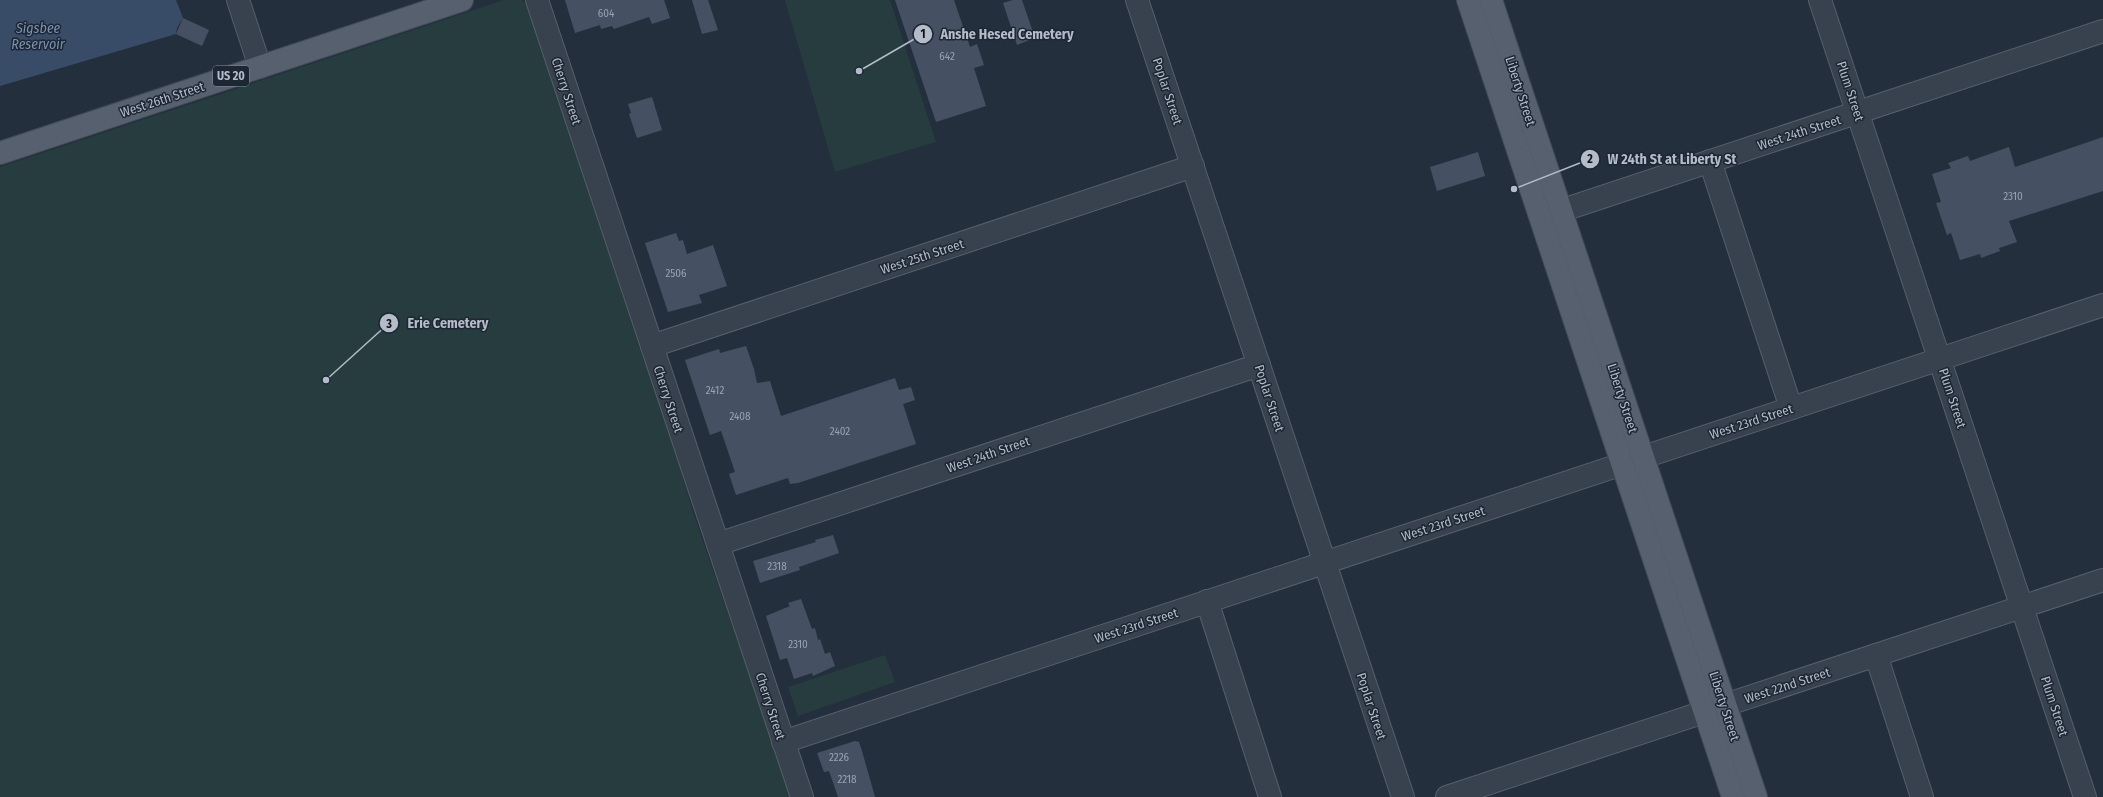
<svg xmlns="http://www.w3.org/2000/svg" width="2103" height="797" font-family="'Fira Sans Condensed',sans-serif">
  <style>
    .green { fill: #263c3f }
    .water { fill: #394c67 }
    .building { fill: #455162 }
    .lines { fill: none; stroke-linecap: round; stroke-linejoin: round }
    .minor-casing { stroke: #565f6c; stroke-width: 24 }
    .major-casing { stroke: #414a57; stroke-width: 24 }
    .minor { stroke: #38414e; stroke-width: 22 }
    .major { stroke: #56606e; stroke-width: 22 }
    .labels { text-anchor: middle; stroke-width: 3; stroke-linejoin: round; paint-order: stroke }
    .number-label { font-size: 11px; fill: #98a1af }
    .shield { fill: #1d2633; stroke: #878f9c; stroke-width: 1 }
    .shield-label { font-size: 12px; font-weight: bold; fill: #b4bcc9 }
    .street-label { font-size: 13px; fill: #b4bcc9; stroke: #1d2633 }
    .water-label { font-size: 14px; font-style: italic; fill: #7c92b1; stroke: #1d2633 }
    .leader { fill: none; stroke: #b4bcc9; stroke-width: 1.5 }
    .callout-dot { fill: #b4bcc9; stroke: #1d2633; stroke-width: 1.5 }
    .mark-label { font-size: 12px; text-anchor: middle; font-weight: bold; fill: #111 }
    .callout-label { font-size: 14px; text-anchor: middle; font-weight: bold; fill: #b4bcc9; stroke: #1d2633; stroke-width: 3; stroke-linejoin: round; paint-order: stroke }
  </style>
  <rect width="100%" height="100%" fill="#242f3e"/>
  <g class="green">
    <polygon points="504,0 522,0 528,6 639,346 664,413 694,515 791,797 0,797 0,167"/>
    <polygon points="785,0 890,0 936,142 835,172"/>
    <polygon points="885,655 895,682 798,716 788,687"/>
  </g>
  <polygon class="water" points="0,0 176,0 183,18 177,28 176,34 0,86"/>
  <g class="building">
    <polygon points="565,0 664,0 670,18 652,24 649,17 614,29 612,26 601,29 600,25 575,33"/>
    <polygon points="692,0 708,0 718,30 702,34"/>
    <polygon points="895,0 954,0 970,47 977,44 984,65 974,68 986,106 936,122"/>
    <polygon points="1013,0 1022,0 1035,38 1017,45 1003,3"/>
    <polygon points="183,18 209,30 202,46 176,34"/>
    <polygon points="652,97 662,130 637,138 629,114 631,113 628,104"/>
    <polygon points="2103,137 2103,191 2009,221 2017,242 1999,248 2000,251 1981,258 1980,254 1960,260 1951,233 1947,235 1936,203 1941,202 1932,174 1951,168 1948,163 1968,156 1970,161 2009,147 2015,167"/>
    <polygon points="1478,152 1485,176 1437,191 1430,167"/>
    <polygon points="676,233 679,241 683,240 687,254 713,245 727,286 699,295 702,303 668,312 645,243"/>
    <polygon points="746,346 754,369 757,383 770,381 781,416 895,378 899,390 911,387 915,400 903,404 916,444 798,483 790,484 788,478 736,495 729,474 735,472 721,431 710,435 685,360 719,349 720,353"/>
    <polygon points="833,535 839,553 799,567 800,570 760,583 753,561 816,542 815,540"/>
    <polygon points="801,599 812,629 815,628 818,640 820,639 825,654 830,652 835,666 813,676 812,673 794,679 787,658 780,660 766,616 790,606 788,603"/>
    <polygon points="855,741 859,742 862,751 875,797 838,797 829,771 824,772 817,753"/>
  </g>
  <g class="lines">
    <defs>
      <g id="minor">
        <polyline points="238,0 260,67"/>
        <polyline points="537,0 802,797"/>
        <polyline points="1137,0 1403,797"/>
        <polyline points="1820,0 2085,797"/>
        <polyline points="1710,161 1791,408"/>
        <polyline points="1542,217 2103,31"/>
        <polyline points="652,346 1193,166"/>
        <polyline points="718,544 1259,365"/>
        <polyline points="1207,601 1270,797"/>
        <polyline points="1876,655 1922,797"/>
        <polyline points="783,742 2103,305"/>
        <polyline points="1447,797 2103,580"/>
      </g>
      <g id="major">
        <polyline points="1468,0 1733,797"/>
        <polyline points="1491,0 1756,797"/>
        <polyline points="0,153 462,0"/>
      </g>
    </defs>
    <use href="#minor" class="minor-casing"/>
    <use href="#major" class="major-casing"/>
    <use href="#minor" class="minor"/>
    <use href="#major" class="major"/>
  </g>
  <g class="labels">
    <g class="number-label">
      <text x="606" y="17">604</text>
      <text x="947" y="60">642</text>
      <text x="2013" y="200">2310</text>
      <text x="676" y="277">2506</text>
      <text x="715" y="394">2412</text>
      <text x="740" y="420">2408</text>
      <text x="840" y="435">2402</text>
      <text x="777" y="570">2318</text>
      <text x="798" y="648">2310</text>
      <text x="839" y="761">2226</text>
      <text x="847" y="783">2218</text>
    </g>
    <rect class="shield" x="213" y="66" width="36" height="20" rx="3"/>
    <g class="shield-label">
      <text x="231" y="80">US 20</text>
    </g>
    <g class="street-label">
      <text transform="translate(567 91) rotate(72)" y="5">Cherry Street</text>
      <text transform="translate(1168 91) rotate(72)" y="5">Poplar Street</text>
      <text transform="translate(1521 91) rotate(72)" y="5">Liberty Street</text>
      <text transform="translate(1851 91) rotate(72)" y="5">Plum Street</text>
      <text transform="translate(162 99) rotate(-18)" y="5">West 26th Street</text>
      <text transform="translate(1799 132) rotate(-18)" y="5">West 24th Street</text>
      <text transform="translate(922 256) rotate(-18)" y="5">West 25th Street</text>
      <text transform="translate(1270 398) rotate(72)" y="5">Poplar Street</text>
      <text transform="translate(1623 398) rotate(72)" y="5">Liberty Street</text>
      <text transform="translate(1953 398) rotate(72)" y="5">Plum Street</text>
      <text transform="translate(669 399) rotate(72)" y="5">Cherry Street</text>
      <text transform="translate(1751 421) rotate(-18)" y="5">West 23rd Street</text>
      <text transform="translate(988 454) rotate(-19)" y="5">West 24th Street</text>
      <text transform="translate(1443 523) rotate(-18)" y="5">West 23rd Street</text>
      <text transform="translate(1136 625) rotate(-18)" y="5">West 23rd Street</text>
      <text transform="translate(1787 685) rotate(-18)" y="5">West 22nd Street</text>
      <text transform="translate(771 706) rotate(72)" y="5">Cherry Street</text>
      <text transform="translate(1372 706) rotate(72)" y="5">Poplar Street</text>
      <text transform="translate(1725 706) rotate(72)" y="5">Liberty Street</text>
      <text transform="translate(2055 706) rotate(72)" y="5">Plum Street</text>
    </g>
    <g class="water-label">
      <text x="38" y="33">Sigsbee<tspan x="38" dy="16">Reservoir</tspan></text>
    </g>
  </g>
  <path class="leader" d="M859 71L923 34M1514 189L1590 159M326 380L389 323"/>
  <g class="callout-dot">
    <circle cx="859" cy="71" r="4"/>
    <circle cx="1514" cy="189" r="4"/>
    <circle cx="326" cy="380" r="4"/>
    <circle cx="923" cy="34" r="10"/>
    <circle cx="1590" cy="159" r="10"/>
    <circle cx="389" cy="323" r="10"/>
  </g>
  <g class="mark-label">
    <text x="923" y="38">1</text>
    <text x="1590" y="163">2</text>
    <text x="389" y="328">3</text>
  </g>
  <g class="callout-label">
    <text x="1007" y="39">Anshe Hesed Cemetery</text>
    <text x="1672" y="164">W 24th St at Liberty St</text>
    <text x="448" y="328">Erie Cemetery</text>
  </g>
</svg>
